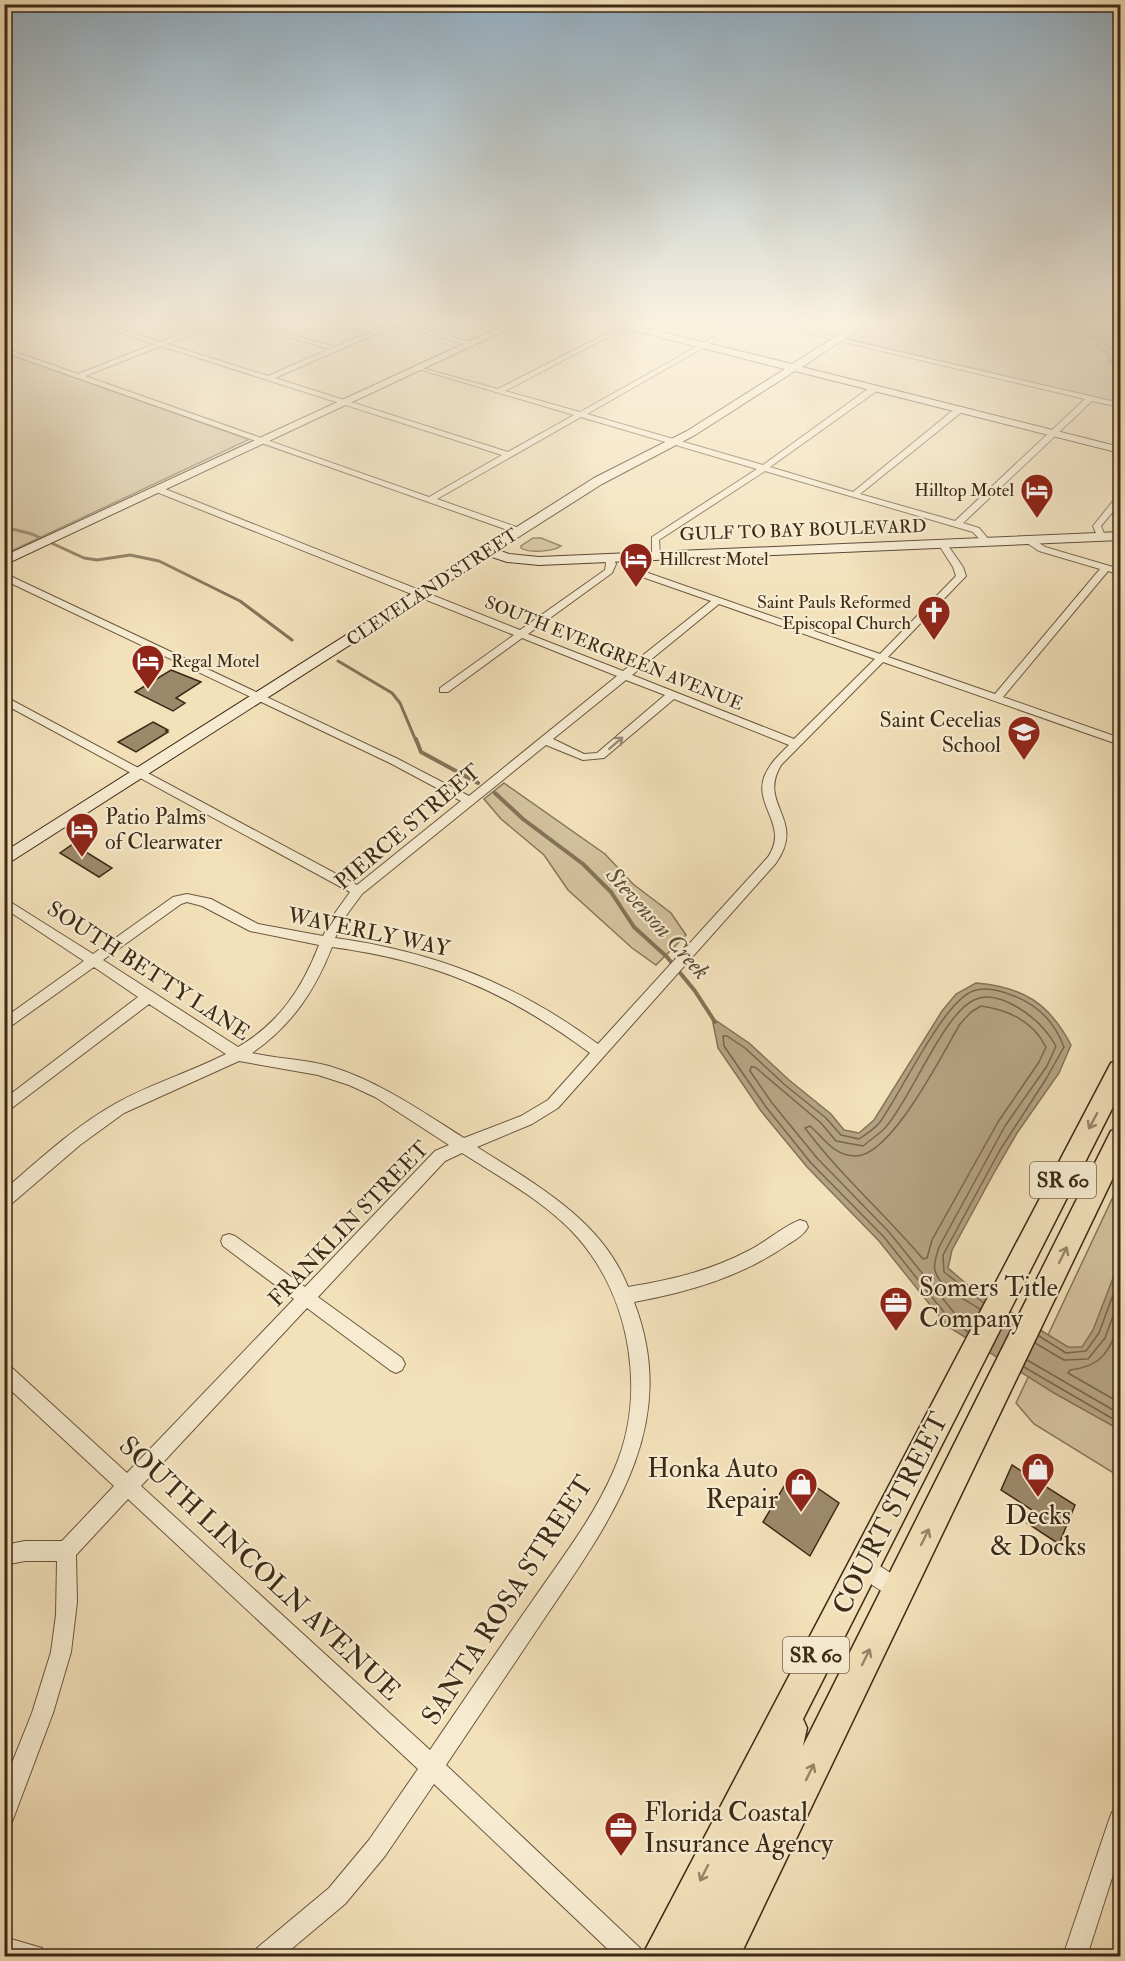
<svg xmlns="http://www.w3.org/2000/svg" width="1125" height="1961" font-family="'IM FELL Double Pica',serif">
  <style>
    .green { fill: #d4c29e; stroke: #88765a; stroke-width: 1.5 }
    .water { fill: #b5a282; stroke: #857257; stroke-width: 1.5 }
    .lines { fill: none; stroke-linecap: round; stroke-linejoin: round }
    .shore { stroke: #79664c; stroke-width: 1.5 }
    .stream-far1 { stroke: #857257; stroke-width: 3 }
    .stream { stroke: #857257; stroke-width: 4 }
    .building { fill: #9c896b; stroke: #3d2916; stroke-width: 1.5 }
    .street-casing { stroke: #6a573f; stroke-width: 2 }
    .secondary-casing { stroke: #3d2916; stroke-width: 2 }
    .primary-casing { stroke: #3d2916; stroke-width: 3 }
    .street { fill: #f7ecd2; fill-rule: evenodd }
    .secondary { fill: #f7ecd2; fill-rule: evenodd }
    .primary { fill: #f3e1ba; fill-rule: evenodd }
    .oneway { stroke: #9a8a74 }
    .oneway2 { stroke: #988568 }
    .labels { text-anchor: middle; stroke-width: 4.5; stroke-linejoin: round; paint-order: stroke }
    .far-poi-label { font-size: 18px; fill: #3d2916; stroke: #f7ecd2; text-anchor: end }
    .far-street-label { font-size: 18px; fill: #3d2916; stroke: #f7ecd2 }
    .shield { fill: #f7ecd2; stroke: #75644e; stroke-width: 1.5 }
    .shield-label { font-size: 21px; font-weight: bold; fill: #3d2916 }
    .poi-label { font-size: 22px; fill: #3d2916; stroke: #f7ecd2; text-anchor: end }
    .street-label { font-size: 22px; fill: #3d2916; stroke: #f7ecd2 }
    .water-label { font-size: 24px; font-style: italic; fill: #614d36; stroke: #f7ecd2 }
    .near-poi-label { font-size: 27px; fill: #3d2916; stroke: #f7ecd2; text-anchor: start }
    .near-street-label { font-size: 27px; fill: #3d2916; stroke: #f7ecd2 }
  </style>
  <rect width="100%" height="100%" fill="#f3e1ba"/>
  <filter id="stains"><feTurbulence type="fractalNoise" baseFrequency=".00333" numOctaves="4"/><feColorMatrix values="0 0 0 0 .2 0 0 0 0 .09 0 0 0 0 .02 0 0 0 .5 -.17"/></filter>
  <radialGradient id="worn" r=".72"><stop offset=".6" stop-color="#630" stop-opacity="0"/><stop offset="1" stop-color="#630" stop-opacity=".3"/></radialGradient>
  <g class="green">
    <polygon points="874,322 1120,322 1120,404 852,340 852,336"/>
    <polygon points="5,353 245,438 248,440 5,554"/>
    <path d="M 533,538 L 541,538 L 561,546 C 554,551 530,554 521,548 L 521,546 Z"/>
    <polygon points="504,783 605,854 633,884 671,913 686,935 656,965 632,948 568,890 544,855 501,819 484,799"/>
    <polygon points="1120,1182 1120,1477 1034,1424 1016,1403"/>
  </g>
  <g class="water">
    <polygon points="1060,322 1120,322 1120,370 1108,361 1108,354 1095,346 1100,340 1091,338"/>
    <path d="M 976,983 C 1023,987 1049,1003 1071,1045 L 1059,1073 L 1017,1133 L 995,1171 L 952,1250 L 948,1268 L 970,1287 L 1068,1347 L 1082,1347 L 1093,1330 L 1120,1260 L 1120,1430 L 1054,1393 L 947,1326 L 879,1241 L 807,1167 L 761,1111 L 718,1048 L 712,1018 L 749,1043 L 789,1080 L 831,1114 L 844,1130 L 859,1133 L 874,1120 L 942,1011 L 956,994 Z"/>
  </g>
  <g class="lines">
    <g class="shore">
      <polyline points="1072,322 1103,335 1106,345 1113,350 1115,359 1120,364"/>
      <path d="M 981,1006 C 1009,1010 1033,1021 1046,1047 L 1039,1062 L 998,1122 L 932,1240 L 927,1258 L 923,1259 C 885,1214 840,1175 805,1128 L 810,1126 C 825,1139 832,1154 854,1156 C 890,1159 943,1053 960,1024 L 971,1012 Z"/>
      <path d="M 1120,1322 C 1109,1351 1103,1366 1070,1370 L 1068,1373 L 1120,1403"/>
      <path d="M 972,1325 L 956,1315 L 889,1232 L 817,1158 L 772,1103 L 750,1071 L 751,1067 L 755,1067 L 821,1123 L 836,1141 L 863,1146 C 870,1140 878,1135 885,1128 C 910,1101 943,1014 974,1000 C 988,993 1005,1000 1017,1007 C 1034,1017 1047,1030 1056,1046 L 1047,1066 L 1005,1126 L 939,1247 C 937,1254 933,1263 935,1271 C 940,1288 966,1300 980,1309"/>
      <path d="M 968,1332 L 951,1321 L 884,1237 L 811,1163 L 766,1107 L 724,1046 L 723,1036 L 727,1036 L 745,1048 L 785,1085 L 826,1118 L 841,1135 L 859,1139 C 866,1134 875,1129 880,1122 C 901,1093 943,1002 973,991 C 986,986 1002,991 1014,996 C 1038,1005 1055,1023 1064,1047 L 1046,1079 L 1000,1150 L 943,1255 L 944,1272 L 984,1303"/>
      <polyline points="1039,1336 1066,1353 1086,1351 1099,1333 1120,1276"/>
      <polyline points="1035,1343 1064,1360 1088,1359 1105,1338 1120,1297"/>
      <polyline points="1027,1360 1120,1414"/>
      <polyline points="1024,1367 1120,1423"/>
    </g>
    <g class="stream-far1">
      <polyline points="4,527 32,534 84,558 97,560 130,555 159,561 240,601 292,640"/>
      <polyline points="338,661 392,693 400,703 416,741"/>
    </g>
    <g class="stream">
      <polyline points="416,739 421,752 478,783"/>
      <polyline points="495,793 523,819 583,864 611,892 634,927 667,957 695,991 715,1022"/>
    </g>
  </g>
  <g class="building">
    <polygon points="171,670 201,682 176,698 185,703 173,711 135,692"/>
    <polygon points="153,722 168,730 166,731 168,732 136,752 118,742"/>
    <polygon points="73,844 112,868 99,877 60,853"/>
    <polygon points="1012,1465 1075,1505 1059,1544 1027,1523 1032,1510 1001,1490"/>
    <polygon points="793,1471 839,1503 810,1556 763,1522"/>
  </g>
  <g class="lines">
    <defs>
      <g id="street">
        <polygon points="15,322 23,322 4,329 4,325"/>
        <path d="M 89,322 L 97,322 L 160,342 L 212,322 L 220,322 L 167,344 L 268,376 L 329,349 L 239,322 L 248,322 L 335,347 L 390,323 L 389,322 L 401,322 L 474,343 L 472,346 L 396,325 L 275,378 L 508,452 L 574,415 L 418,369 L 418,367 L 498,389 L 629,322 L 636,322 L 505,391 L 580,412 L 741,322 L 748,322 L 587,414 L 763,465 L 872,386 L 878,386 L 878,390 L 770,467 L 853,492 L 957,407 L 963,407 L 963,411 L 860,494 L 955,521 L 1085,399 L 760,322 L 770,322 L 1120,403 L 1120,407 L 1092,401 L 963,523 L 979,528 L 990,541 L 989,543 L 983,543 L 973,532 L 765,471 L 659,540 L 660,555 L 656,558 L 652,555 L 652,537 L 757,469 L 581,417 L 437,499 L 522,529 L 522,533 L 519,534 L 4,352 L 4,348 L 78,374 L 154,344 ZM 161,346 L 502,455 L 429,497 L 85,376 Z"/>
        <path d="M 154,487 L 160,487 L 520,630 L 605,570 L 606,564 L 604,557 L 612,555 L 616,564 L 612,573 L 528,634 L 623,671 L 711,601 L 628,572 L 626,570 L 631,567 L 880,654 L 956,576 L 953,567 L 937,542 L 944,540 L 963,567 L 966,576 L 888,657 L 995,694 L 1100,569 L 1039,551 L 1024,541 L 1024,537 L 1030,537 L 1045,547 L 1120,569 L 1120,575 L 1108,571 L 1003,697 L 1120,738 L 1120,745 L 883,662 L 781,765 C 757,806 807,818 776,863 L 558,1108 L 532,1124 L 477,1147 C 535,1184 602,1220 628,1287 C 670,1280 710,1271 748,1251 C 766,1242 782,1227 800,1220 L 806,1222 L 808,1227 C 804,1235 795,1240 787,1245 C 741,1277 688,1292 634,1302 C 681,1424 613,1517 548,1613 C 514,1664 480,1714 446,1765 L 640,1948 L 644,1956 L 615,1956 L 434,1784 L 385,1856 L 345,1904 L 283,1956 L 253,1956 L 257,1948 L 329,1888 L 369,1840 L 418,1769 L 128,1499 L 76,1555 L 77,1602 L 71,1652 L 53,1713 L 15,1814 L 12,1822 L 4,1825 L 4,1783 L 32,1713 L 51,1652 L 56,1615 L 57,1561 L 25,1561 L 4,1565 L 4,1545 L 25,1541 L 62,1541 L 114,1486 L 4,1384 L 4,1364 L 10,1366 L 127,1473 L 294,1299 L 223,1246 L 221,1241 L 223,1236 L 229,1234 L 235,1236 L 305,1287 L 435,1151 L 449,1145 L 375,1097 L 349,1085 L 318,1075 L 239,1061 L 124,1113 L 80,1145 L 10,1205 L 4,1207 L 4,1190 C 39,1160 73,1128 113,1105 C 149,1084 189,1073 226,1054 L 149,1004 L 4,1114 L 4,1099 L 138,997 L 94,967 L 4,1031 L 4,1018 L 84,961 L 4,908 L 4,898 L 93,954 L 173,897 L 187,894 L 211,899 L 258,924 L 323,936 L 335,913 L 350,892 L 4,704 L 4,696 L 357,885 L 461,801 L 390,763 L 4,580 L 4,573 L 398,759 L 469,796 L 617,676 L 522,638 L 448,692 L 440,692 L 440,688 L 514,635 L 154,491 ZM 719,604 L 875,659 L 794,739 L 632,675 ZM 626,680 L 665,695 L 597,753 L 584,754 L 553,739 ZM 674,699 L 789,745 C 780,754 770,763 765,775 C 752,805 790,825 768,857 L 598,1044 C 516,984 436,952 335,938 L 345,917 L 362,894 L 546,745 L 583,760 L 604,758 ZM 187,902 L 202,906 L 250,931 L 319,945 C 302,989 279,1023 238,1047 L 103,960 L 181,904 ZM 332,947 C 435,961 506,991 590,1053 L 548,1100 L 521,1116 L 464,1138 C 421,1111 379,1081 329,1066 C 304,1059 277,1059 252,1053 C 291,1026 315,991 332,947 ZM 462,1153 C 501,1178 548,1203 579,1239 C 631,1300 647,1395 614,1470 C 594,1517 562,1558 533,1600 C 498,1650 464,1700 430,1750 L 141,1486 L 307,1308 L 390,1370 L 396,1373 L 402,1370 L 405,1364 L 402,1358 L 318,1297 L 445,1161 Z"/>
        <polygon points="1117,496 1120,496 1120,503 1101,526 1105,536 1098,538 1093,526"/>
        <path d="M 863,1555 L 906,1583 L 909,1590 L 906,1597 L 899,1600 C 885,1594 859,1579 853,1565 L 856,1558 Z"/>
        <polygon points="1120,1809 1120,1853 1087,1956 1063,1956 1109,1820 1112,1812"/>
        <polygon points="4,1937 42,1948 46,1956 4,1956"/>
      </g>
      <g id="secondary">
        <polygon points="511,322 523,322 4,565 4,556"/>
        <polygon points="607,322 621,322 792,364 859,322 869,322 802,367 1120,447 1120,453 795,371 695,435 602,484 498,550 509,554 539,557 1120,532 1120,540 539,565 507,562 489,556 4,866 4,852 594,478 687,431 785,369 608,324"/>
      </g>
      <polygon id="primary" points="1120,1060 1120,1093 803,1719 807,1728 803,1746 1111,1131 1120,1127 1120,1163 740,1956 642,1956 1111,1063"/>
    </defs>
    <use href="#street" class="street-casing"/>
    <use href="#secondary" class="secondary-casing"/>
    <use href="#primary" class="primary-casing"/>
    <use href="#street" class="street"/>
    <use href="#secondary" class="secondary"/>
    <use href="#primary" class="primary"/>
  </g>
  <defs><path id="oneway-shaft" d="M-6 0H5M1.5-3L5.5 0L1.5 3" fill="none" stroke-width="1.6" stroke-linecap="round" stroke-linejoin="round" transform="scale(1.5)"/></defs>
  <use class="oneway" href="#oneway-shaft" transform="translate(616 743) rotate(-41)"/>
  <g class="oneway2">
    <use href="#oneway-shaft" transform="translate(1093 1121) rotate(118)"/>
    <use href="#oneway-shaft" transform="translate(1063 1255) rotate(-64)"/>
    <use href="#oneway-shaft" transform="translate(925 1537) rotate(-64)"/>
    <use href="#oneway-shaft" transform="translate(866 1657) rotate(-64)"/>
    <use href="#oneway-shaft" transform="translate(810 1772) rotate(-64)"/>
    <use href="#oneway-shaft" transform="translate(704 1873) rotate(117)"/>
  </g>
  <linearGradient id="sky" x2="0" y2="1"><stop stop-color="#93adbf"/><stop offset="0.54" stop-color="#faf2e0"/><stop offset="1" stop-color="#faf2e0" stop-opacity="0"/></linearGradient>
  <rect width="1125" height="596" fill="url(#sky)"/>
  <defs>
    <symbol id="hotel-pin" viewBox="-11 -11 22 30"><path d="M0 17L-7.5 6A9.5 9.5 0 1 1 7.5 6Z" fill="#8f2418" stroke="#f7ecd2"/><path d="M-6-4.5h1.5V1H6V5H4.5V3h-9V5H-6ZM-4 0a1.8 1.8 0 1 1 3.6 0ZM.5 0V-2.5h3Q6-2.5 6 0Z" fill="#fff"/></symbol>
    <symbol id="church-pin" viewBox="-11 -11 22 30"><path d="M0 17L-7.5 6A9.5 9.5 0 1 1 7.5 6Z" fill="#8f2418" stroke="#f7ecd2"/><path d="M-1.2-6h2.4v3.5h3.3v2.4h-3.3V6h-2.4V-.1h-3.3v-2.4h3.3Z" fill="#fff"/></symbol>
    <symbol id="school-pin" viewBox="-11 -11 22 30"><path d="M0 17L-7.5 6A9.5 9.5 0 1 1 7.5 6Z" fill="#8f2418" stroke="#f7ecd2"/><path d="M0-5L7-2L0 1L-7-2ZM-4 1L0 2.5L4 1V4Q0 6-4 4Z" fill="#fff"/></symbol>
    <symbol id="office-pin" viewBox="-11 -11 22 30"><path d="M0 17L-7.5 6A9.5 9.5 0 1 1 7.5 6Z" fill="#8f2418" stroke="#f7ecd2"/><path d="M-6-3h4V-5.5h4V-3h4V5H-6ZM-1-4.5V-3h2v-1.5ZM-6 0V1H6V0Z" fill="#fff"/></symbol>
    <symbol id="shop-pin" viewBox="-11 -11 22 30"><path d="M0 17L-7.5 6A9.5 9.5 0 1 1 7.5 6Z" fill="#8f2418" stroke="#f7ecd2"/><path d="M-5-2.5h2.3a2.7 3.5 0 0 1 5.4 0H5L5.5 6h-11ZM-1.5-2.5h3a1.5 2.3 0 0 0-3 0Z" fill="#fff"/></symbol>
  </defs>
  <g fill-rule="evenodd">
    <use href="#hotel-pin" x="1018" y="471" width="38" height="52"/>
    <use href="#hotel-pin" x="617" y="540" width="38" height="52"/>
    <use href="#church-pin" x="915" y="593" width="38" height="52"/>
    <use href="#hotel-pin" x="129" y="642" width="38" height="52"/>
    <use href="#school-pin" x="1005" y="713" width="38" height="52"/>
    <use href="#hotel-pin" x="63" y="810" width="38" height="52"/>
    <use href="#office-pin" x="877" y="1284" width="38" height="52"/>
    <use href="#shop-pin" x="1019" y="1450" width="38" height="52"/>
    <use href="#shop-pin" x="782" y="1465" width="38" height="52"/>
    <use href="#office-pin" x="602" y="1809" width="38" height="52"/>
  </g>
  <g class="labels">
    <g class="far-poi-label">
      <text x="1014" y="496">Hilltop Motel</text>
      <text x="659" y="565" text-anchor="start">Hillcrest Motel</text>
      <text x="911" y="608">Saint Pauls Reformed<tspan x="911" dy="21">Episcopal Church</tspan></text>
      <text x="171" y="667" text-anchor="start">Regal Motel</text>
    </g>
    <g class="far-street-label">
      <text transform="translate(803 530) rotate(-2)" y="6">GULF TO BAY BOULEVARD</text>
      <text transform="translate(432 587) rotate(-33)" y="6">CLEVELAND STREET</text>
      <text transform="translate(614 653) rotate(22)" y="6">SOUTH EVERGREEN AVENUE</text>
    </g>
    <g class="shield">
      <rect x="1030" y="1162" width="66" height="36" rx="4.5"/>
      <rect x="783" y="1637" width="66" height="36" rx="4.5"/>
    </g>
    <g class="shield-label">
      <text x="1063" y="1187">SR 60</text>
      <text x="816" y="1662">SR 60</text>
    </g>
    <g class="poi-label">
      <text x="1001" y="727">Saint Cecelias<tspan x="1001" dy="25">School</tspan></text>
      <text x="105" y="824" text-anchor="start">Patio Palms<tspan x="105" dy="25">of Clearwater</tspan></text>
    </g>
    <g class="street-label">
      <text transform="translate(407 826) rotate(-40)" y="8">PIERCE STREET</text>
      <text transform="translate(369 931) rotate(12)" y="8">WAVERLY WAY</text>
      <text transform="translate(149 970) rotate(33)" y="8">SOUTH BETTY LANE</text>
      <text transform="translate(348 1223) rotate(-46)" y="8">FRANKLIN STREET</text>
    </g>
    <g class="water-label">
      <text transform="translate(658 923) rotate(48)" y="8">Stevenson Creek</text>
    </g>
    <g class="near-poi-label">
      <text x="919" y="1296">Somers Title<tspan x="919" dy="31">Company</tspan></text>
      <text x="778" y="1477" text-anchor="end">Honka Auto<tspan x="778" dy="31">Repair</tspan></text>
      <text x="1038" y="1524" text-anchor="middle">Decks<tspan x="1038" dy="31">&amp; Docks</tspan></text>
      <text x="644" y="1821">Florida Coastal<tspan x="644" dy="31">Insurance Agency</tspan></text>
    </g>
    <g class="near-street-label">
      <text transform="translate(890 1513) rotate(-63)" y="9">COURT STREET</text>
      <text transform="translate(260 1568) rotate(43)" y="9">SOUTH LINCOLN AVENUE</text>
      <text transform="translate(507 1600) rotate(-57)" y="9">SANTA ROSA STREET</text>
    </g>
  </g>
  <rect width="1125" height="1961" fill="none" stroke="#f3e1ba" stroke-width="24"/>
  <rect x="6" y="6" width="1113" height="1949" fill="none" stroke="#3d2916" stroke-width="3"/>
  <rect x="12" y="12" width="1101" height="1937" fill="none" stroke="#3d2916" stroke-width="1.5"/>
  <rect width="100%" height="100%" filter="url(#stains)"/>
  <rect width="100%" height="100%" fill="url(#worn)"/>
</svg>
